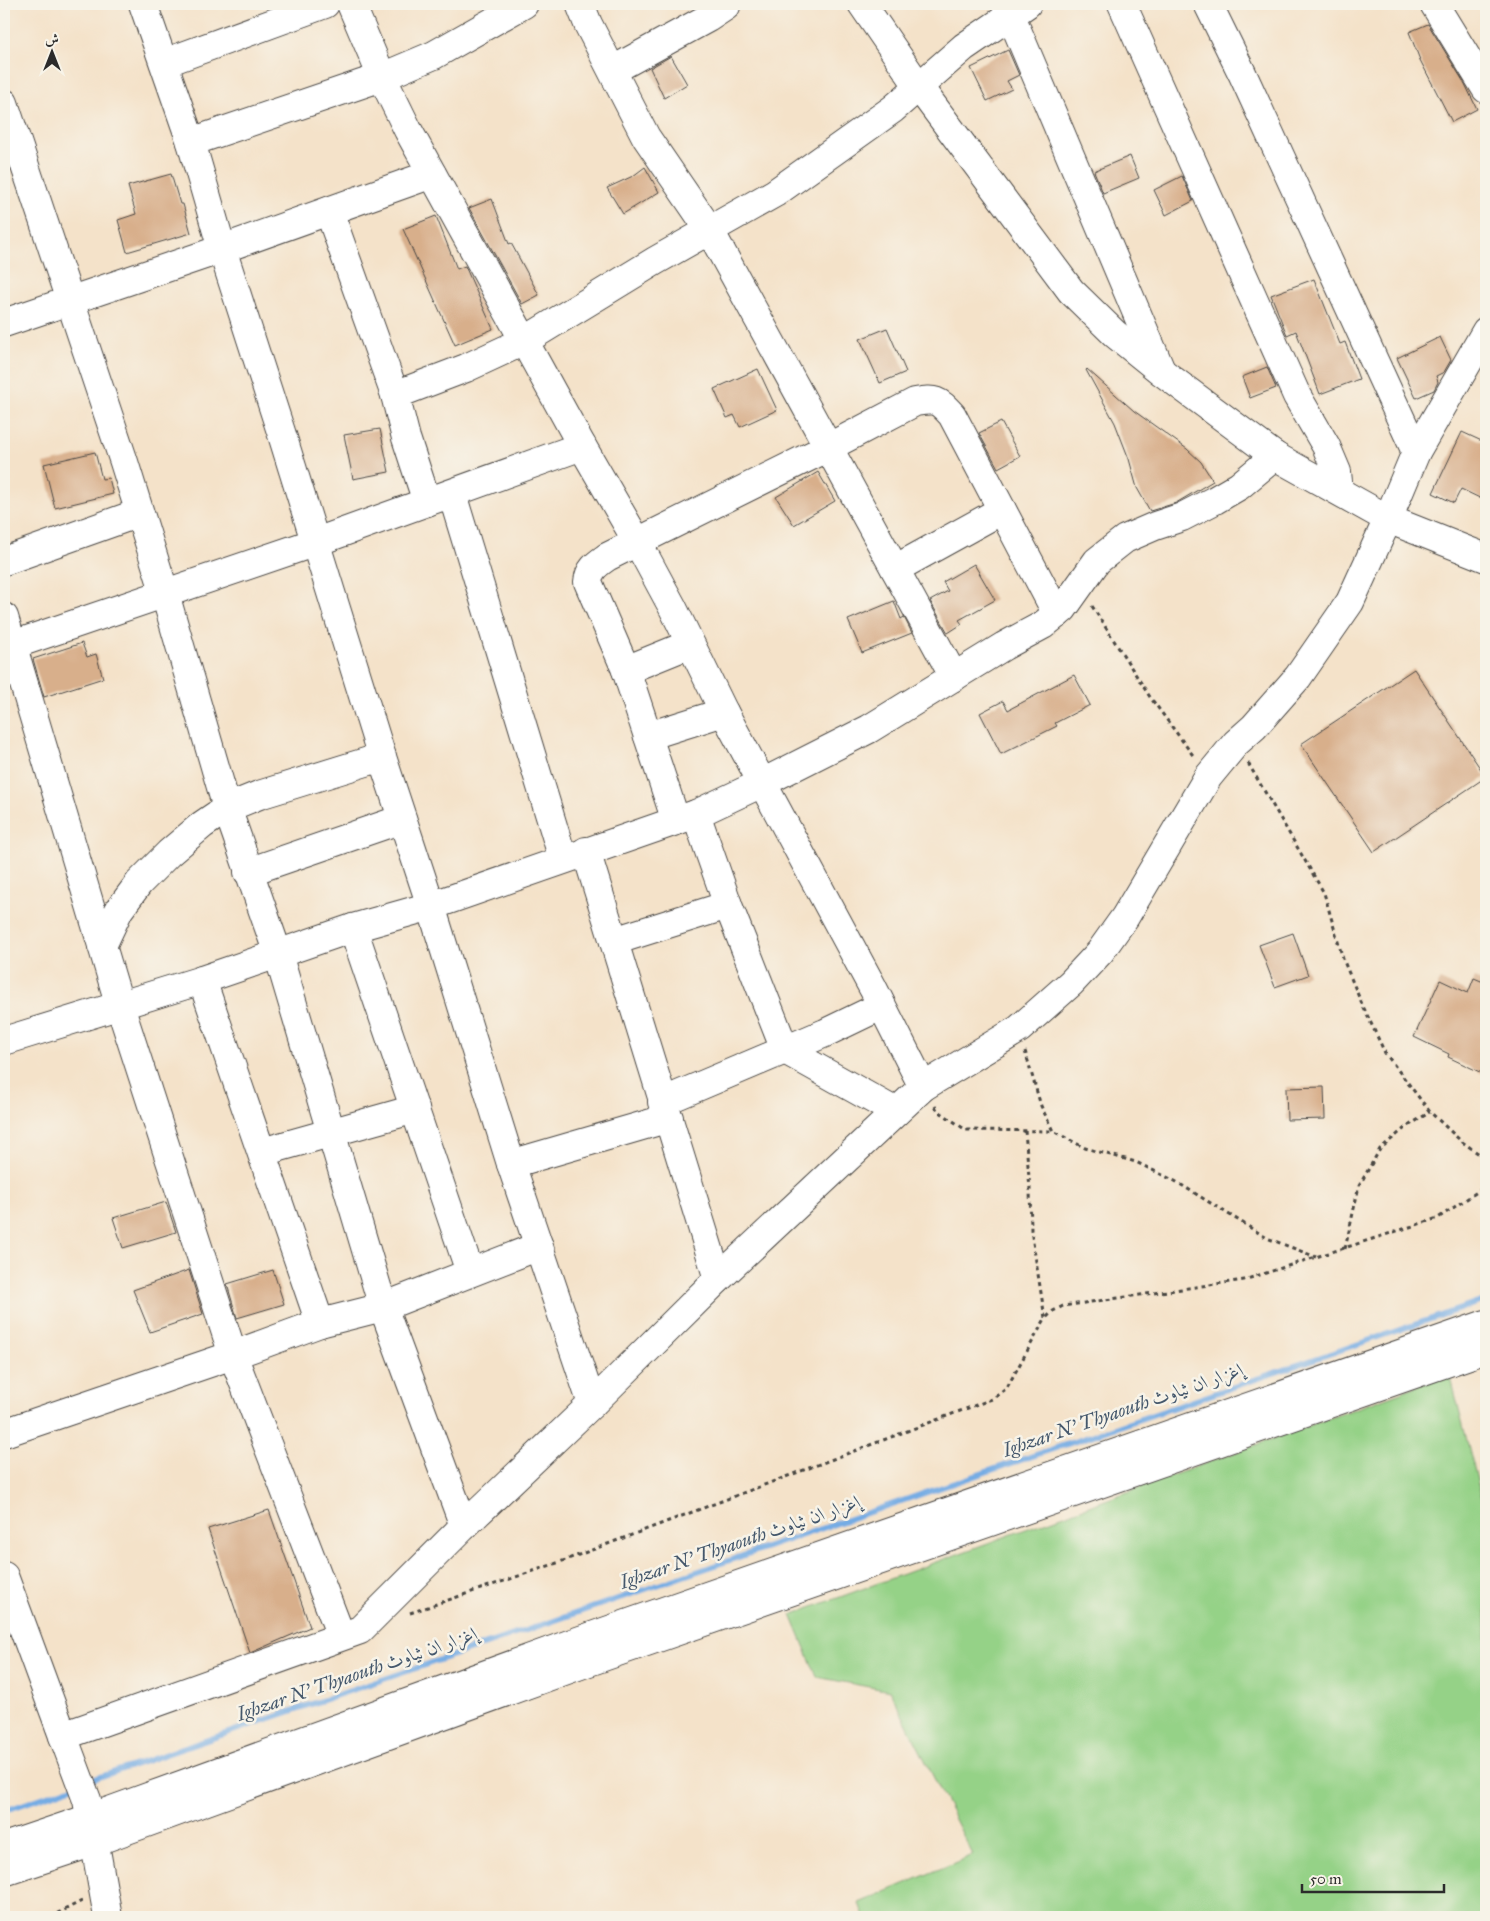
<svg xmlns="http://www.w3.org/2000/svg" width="1490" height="1921" font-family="'IM FELL Great Primer',Amiri,serif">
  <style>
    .green { fill: #95d287; stroke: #607e59 }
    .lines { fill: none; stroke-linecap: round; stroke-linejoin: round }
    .stream { stroke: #75ace4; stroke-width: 5.5 }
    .building { fill: #d8af8b }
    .minor-casing { stroke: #494643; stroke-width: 30 }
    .path { stroke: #494643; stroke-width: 3; stroke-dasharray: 4 4; stroke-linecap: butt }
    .minor { stroke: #fff; stroke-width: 28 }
    .labels { text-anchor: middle; stroke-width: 5; stroke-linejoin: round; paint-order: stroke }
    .water-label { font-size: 19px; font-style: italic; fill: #45586c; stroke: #f7f3e8 }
  </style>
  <rect width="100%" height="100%" fill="#f7f3e8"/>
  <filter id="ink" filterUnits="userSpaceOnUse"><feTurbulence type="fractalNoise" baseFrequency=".02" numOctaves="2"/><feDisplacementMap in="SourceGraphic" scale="10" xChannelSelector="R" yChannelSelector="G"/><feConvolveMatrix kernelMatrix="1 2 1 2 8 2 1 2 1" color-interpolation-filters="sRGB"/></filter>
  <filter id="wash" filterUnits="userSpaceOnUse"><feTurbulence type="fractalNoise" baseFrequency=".0096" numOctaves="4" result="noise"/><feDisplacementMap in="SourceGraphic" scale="20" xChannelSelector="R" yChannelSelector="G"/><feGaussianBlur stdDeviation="1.12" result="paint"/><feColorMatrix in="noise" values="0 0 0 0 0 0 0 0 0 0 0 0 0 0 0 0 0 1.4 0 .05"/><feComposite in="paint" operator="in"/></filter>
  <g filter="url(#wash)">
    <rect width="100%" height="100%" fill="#f4e2c9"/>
    <polygon class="green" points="1450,1374 1486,1515 1486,1917 864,1917 859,1903 973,1855 890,1691 817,1677 791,1615"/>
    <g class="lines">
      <g class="stream">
        <polyline points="88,1781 1486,1300"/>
        <polyline points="4,1811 75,1786"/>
      </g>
    </g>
    <g id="blocks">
      <g class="building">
        <polygon points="1428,24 1465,84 1477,109 1452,122 1420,60 1409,32"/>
        <polygon points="1008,50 1019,75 1007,81 1012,89 987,101 971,68"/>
        <polygon points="671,56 687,84 664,98 650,68"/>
        <polygon points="1130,156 1139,178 1103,193 1094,171"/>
        <polygon points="645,167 659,192 623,214 607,188 633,176"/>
        <polygon points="171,174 180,204 183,204 191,233 127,252 118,220 136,214 128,186"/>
        <polygon points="1182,176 1193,201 1166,215 1154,190"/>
        <polygon points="492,199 509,244 511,243 539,295 522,304 469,208"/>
        <polygon points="436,216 457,269 465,266 493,329 455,345 403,229"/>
        <polygon points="1314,279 1340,344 1345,342 1359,379 1320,394 1296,331 1287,335 1271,295"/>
        <polygon points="887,328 906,372 880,383 860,339"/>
        <polygon points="1440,337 1451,360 1444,372 1436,376 1438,382 1434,390 1416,398 1397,358"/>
        <polygon points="1267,367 1276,388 1250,398 1242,377"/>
        <polygon points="758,369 777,410 740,427 734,415 727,418 714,389"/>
        <polygon points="1087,369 1134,411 1187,449 1201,462 1213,481 1176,503 1150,511 1137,488 1129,459 1115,423 1086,370"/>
        <polygon points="1001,422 1020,456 998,468 979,433"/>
        <polygon points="380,429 389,472 353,479 344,435"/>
        <polygon points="1462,432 1486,443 1486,501 1461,489 1454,503 1433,493"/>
        <polygon points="95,452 102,479 109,478 113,494 55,508 44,464"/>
        <polygon points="818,472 835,501 794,525 776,497"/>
        <polygon points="974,564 995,600 959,620 962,624 948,633 930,601 948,591 943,582"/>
        <polygon points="894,601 901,619 904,617 912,633 862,653 848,620"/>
        <polygon points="82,643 87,657 96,654 103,678 44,697 33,659"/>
        <polygon points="1414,669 1486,777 1374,852 1301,744"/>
        <polygon points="1074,675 1090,705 1055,723 1057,726 1001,754 980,713 1003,701 1008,710"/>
        <polygon points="1293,933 1308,975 1275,987 1259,945"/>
        <polygon points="1474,978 1486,983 1486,1075 1448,1057 1449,1054 1414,1037 1440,980 1468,993"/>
        <polygon points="1324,1087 1325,1119 1287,1120 1286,1088"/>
        <polygon points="166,1202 176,1232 123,1248 113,1218"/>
        <polygon points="189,1270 203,1314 150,1332 133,1290"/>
        <polygon points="273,1270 284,1304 237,1318 227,1284"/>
        <polygon points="269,1510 310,1627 250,1653 208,1529"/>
      </g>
    </g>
  </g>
  <g filter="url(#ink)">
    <use href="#blocks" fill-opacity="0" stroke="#494643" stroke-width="1"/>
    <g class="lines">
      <defs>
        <g id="minor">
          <polyline points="143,4 191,142 222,249 283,438 382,757 431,906 511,1164 592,1404"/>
          <polyline points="351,4 382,77 408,130 582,446 638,543 673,608 724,712 873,988 923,1087 1019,1029 1071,983 1100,952 1125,917 1208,777 1236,743 1254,727 1298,677 1350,602 1388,519 1416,452 1486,331"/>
          <polyline points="580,4 588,24 646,137 709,229 954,677"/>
          <polyline points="862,4 919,87 1071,291 1115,334 1162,372 1275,456 1388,519 1486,558"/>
          <polyline points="1006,4 1160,368"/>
          <polyline points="1122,4 1297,396 1326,446 1337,472 1339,491"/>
          <polyline points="1208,4 1242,73 1416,452"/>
          <polyline points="1434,4 1486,89"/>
          <polyline points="164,63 325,4"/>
          <polyline points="613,70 708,18 726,6 726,4"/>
          <polyline points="4,103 124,462 165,594 227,808 278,954 383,1307 464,1526"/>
          <polyline points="191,142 382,77 434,55 524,4"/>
          <polyline points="329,211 395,395"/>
          <polyline points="4,323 222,249 432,174"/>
          <polyline points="452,494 563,859"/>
          <polyline points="427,502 406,438 395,395 466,368 524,341 655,261 775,193 893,109 964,47 1027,4"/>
          <polyline points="4,561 139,513"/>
          <polyline points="895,569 1002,510"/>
          <polyline points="4,617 120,1006 233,1355 341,1636"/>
          <polyline points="4,648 316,542 582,446"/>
          <path d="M 626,670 L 588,582 C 589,569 597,564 607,557 L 829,447 L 915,402 C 936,399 937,399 952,415 L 1057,614"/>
          <polyline points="648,736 724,712"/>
          <polyline points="696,814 728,905 785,1050 896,1112"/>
          <polyline points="676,821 626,670 690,644"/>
          <polyline points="586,851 718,1279"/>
          <polyline points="248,872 402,819"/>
          <polyline points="353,928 470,1272"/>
          <polyline points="614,941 728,905"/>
          <polyline points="102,946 119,910 139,883 169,853 202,825 227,808 259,795 382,757"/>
          <polyline points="202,980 320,1323"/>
          <polyline points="4,1041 202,980 353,928 431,906 696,814 762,783 869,729 1004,646 1043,625 1063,609 1097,561 1125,539 1155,526 1182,517 1215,500 1239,486 1275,456"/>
          <polyline points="662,1102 825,1033 881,1006"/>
          <polyline points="262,1152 415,1109"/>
          <polyline points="511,1164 669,1118"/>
          <polyline points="4,1433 233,1355 320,1323 383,1307 539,1246"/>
          <polyline points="4,1576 63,1736 360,1630 464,1526 592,1404 718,1279 923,1087"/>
          <polyline points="63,1736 87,1800 108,1917"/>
          <polyline points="4,1847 90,1818 572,1643 1486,1324"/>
          <polyline points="4,1872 94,1842 586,1663 1486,1349"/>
        </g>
      </defs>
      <use href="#minor" class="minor-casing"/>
      <g class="path">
        <polyline points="1092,606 1150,697 1195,758"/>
        <polyline points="1248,763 1324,893 1343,959 1361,1002 1385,1053 1430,1112 1461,1141 1486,1159"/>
        <polyline points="1025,1051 1041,1106 1053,1131 1085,1148 1136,1162 1175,1181 1267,1238 1316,1257"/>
        <polyline points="935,1106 937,1110 966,1130 1053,1131"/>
        <polyline points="1025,1131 1030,1189 1031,1230 1045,1318"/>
        <polyline points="1345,1249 1359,1186 1380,1149 1405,1128 1430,1112"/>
        <polyline points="410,1613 560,1562 992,1399 1006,1389 1045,1319 1053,1311 1063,1306 1244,1280 1438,1218 1486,1186"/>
        <polyline points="50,1917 82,1901"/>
      </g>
      <use href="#minor" class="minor"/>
    </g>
  </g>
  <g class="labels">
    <g class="water-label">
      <text transform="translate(1123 1409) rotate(-19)" y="7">Ighzar N' Thyaouth إغزار ان ثياوث</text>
      <text transform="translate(740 1541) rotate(-19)" y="7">Ighzar N' Thyaouth إغزار ان ثياوث</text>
      <text transform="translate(357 1673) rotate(-19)" y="7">Ighzar N' Thyaouth إغزار ان ثياوث</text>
    </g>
  </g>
  <rect width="1490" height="1921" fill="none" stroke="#f7f3e8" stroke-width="20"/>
  <g transform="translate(52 52)" stroke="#f7f3e8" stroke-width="4" paint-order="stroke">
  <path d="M0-4L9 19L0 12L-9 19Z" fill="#2b2b2b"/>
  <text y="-8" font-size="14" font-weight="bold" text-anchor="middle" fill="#2b2b2b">ش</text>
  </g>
  <path d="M1302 1884v8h142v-8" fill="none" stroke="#2b2b2b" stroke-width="2.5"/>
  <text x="1310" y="1884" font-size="15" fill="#2b2b2b" stroke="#f7f3e8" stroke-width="4" paint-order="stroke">50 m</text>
</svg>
